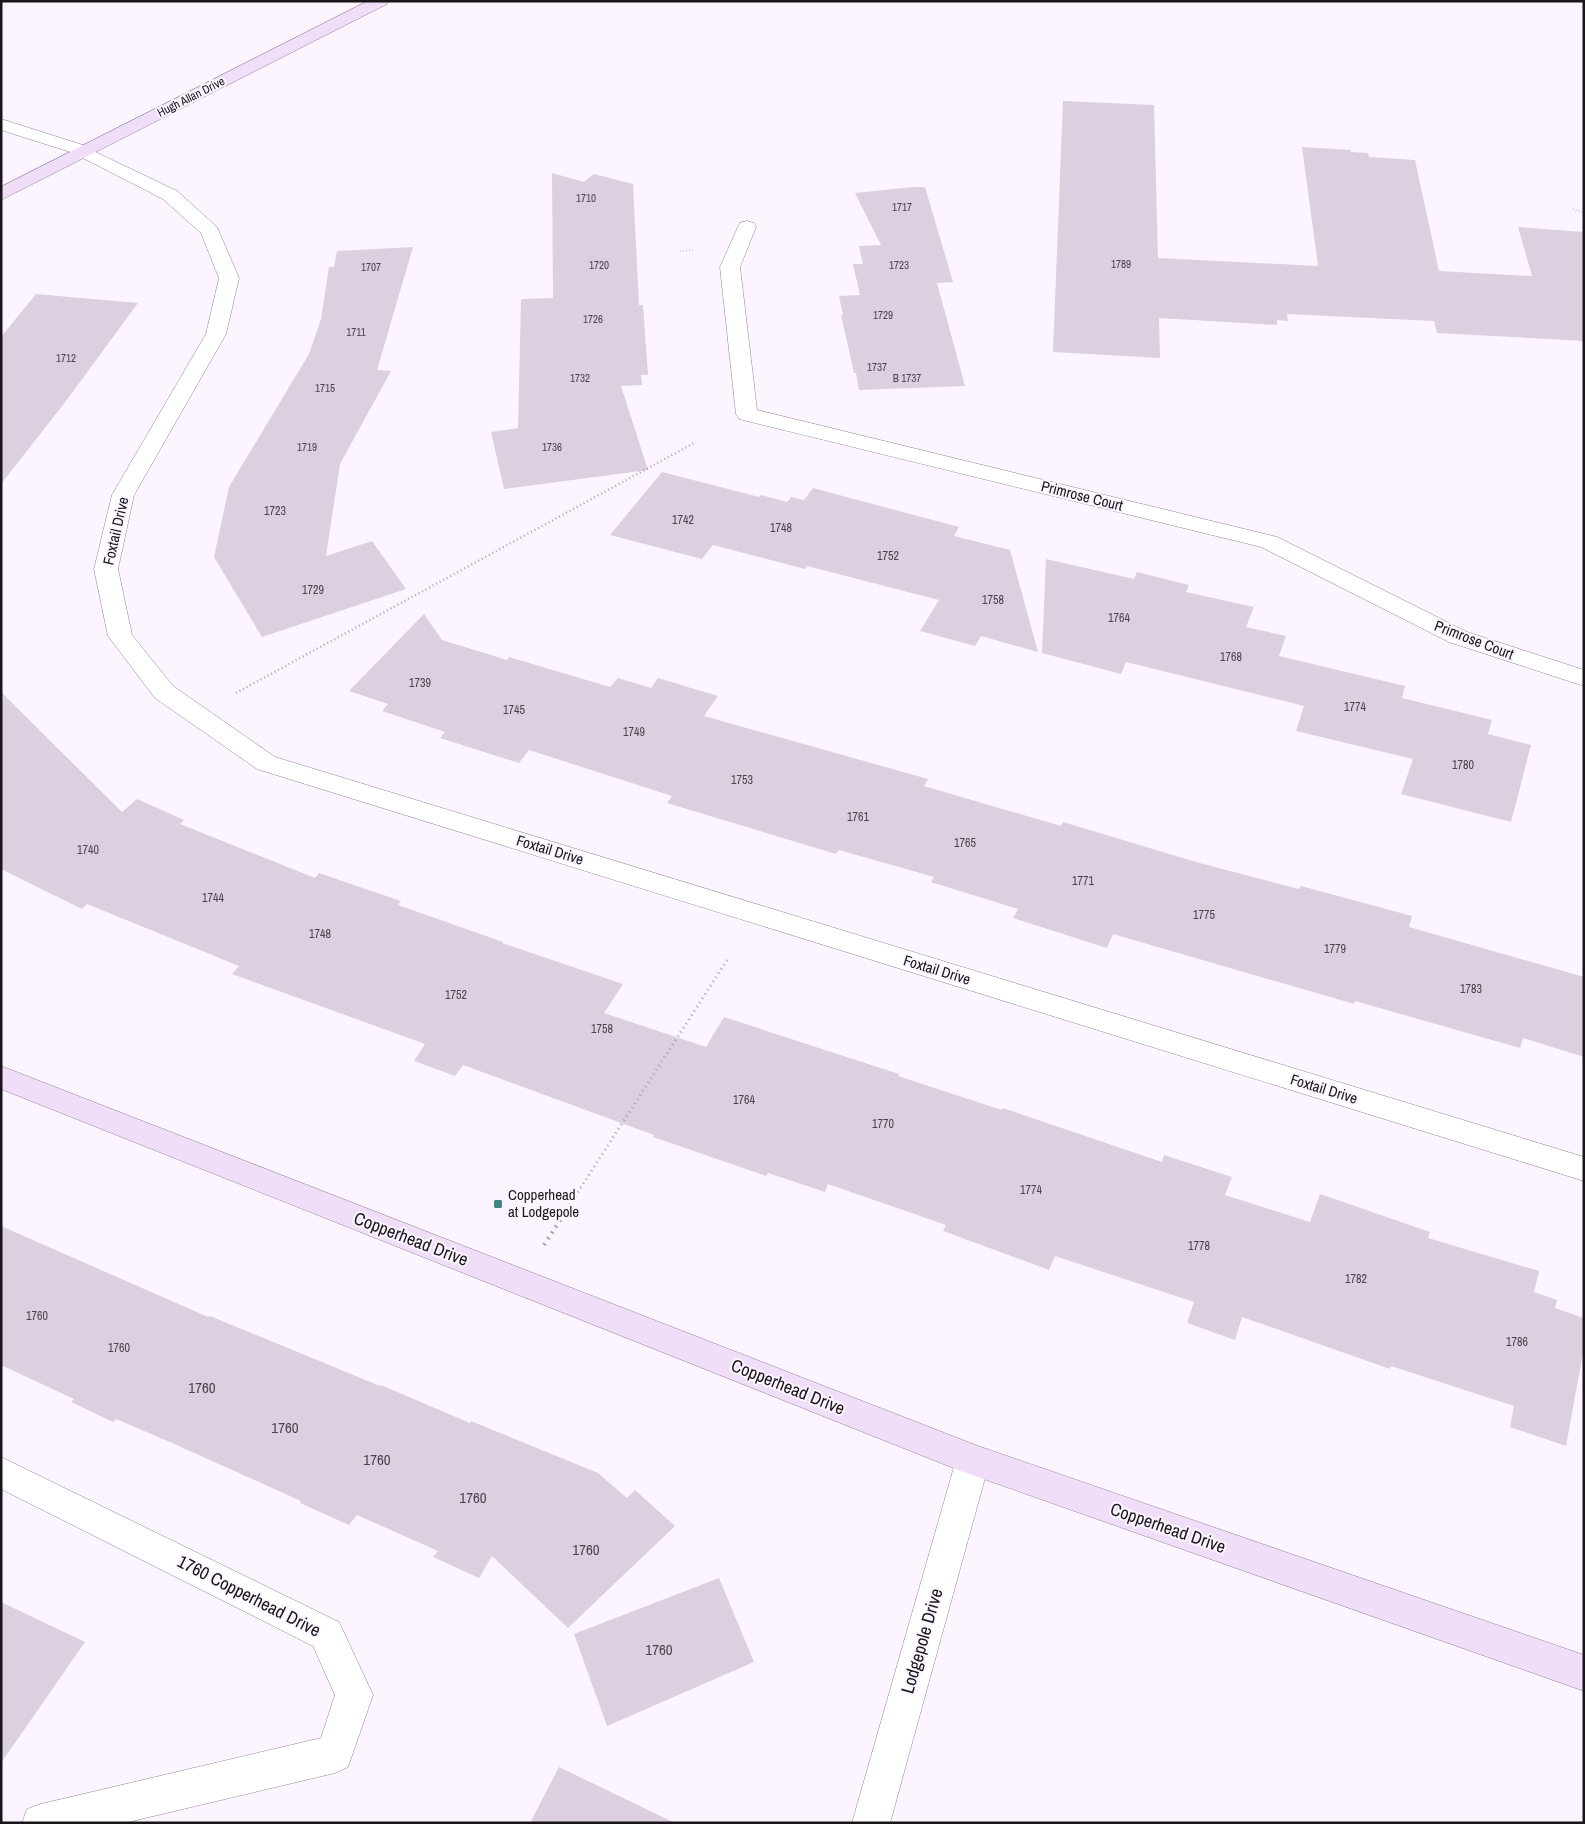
<svg xmlns="http://www.w3.org/2000/svg" width="1585" height="1824" font-family="'Archivo Narrow',sans-serif">
  <style>
    .building { fill: #dbcfe0 }
    .lines { fill: none; stroke-linecap: round; stroke-linejoin: round }
    .lane-casing { stroke: #918695; stroke-width: 1 }
    .street-casing { stroke: #918695; stroke-width: 1 }
    .secondary-casing { stroke: #918695; stroke-width: 1 }
    .path-far3 { stroke: #aba5ad; stroke-width: 2; stroke-dasharray: 0.5 2.5; stroke-linecap: butt }
    .path-far2 { stroke: #aba5ad; stroke-width: 2.5; stroke-dasharray: 1 3; stroke-linecap: butt }
    .path-far1 { stroke: #aba5ad; stroke-width: 3; stroke-dasharray: 1 4; stroke-linecap: butt }
    .path { stroke: #aba5ad; stroke-width: 4; stroke-dasharray: 2 5; stroke-linecap: butt }
    .lane { fill: #fff; fill-rule: evenodd }
    .street { fill: #fff; fill-rule: evenodd }
    .secondary { fill: #f0ddf7; fill-rule: evenodd }
    .poi-dot { fill: #3d8582; stroke: #fcf5ff; stroke-width: 2 }
    .labels { text-anchor: middle; stroke-width: 4; stroke-linejoin: round; paint-order: stroke }
    .far-number-label { font-size: 11px; fill: #4a444c }
    .far-street-label { font-size: 12px; fill: #19151b; stroke: #fcf5ff }
    .number-label { font-size: 12px; fill: #4a444c }
    .street-label { font-size: 15px; fill: #19151b; stroke: #fcf5ff }
    .poi-label { font-size: 15px; fill: #19151b; stroke: #fcf5ff; text-anchor: start }
    .near-number-label { font-size: 15px; fill: #4a444c }
    .near-street-label { font-size: 18px; fill: #19151b; stroke: #fcf5ff }
  </style>
  <rect width="100%" height="100%" fill="#fcf5ff"/>
  <g class="building">
    <polygon points="1063,101 1154,105 1158,258 1318,266 1302,147 1351,150 1351,152 1368,153 1369,157 1415,160 1439,271 1532,276 1518,227 1584,232 1584,341 1437,333 1434,321 1287,314 1288,321 1277,320 1277,325 1159,318 1160,358 1053,352"/>
    <polygon points="552,173 584,182 594,174 633,184 639,305 643,305 648,375 641,375 642,385 621,386 648,470 504,489 491,432 518,428 521,299 553,298"/>
    <polygon points="913,187 925,187 953,282 937,283 965,386 859,390 856,373 854,373 841,315 843,315 839,296 860,295 853,264 863,264 859,246 881,245 855,193"/>
    <polygon points="413,247 377,370 391,371 340,464 326,556 372,541 406,589 262,637 214,557 229,487 309,354 321,319 329,267 334,267 337,251"/>
    <polygon points="36,294 138,303 66,401 1,484 1,337"/>
    <polygon points="662,472 759,497 761,495 787,502 791,497 804,500 813,488 959,527 954,536 1010,550 1038,652 981,636 975,646 920,631 939,600 807,566 805,569 713,545 702,559 610,535"/>
    <polygon points="1046,559 1134,579 1137,572 1189,585 1186,592 1254,607 1246,627 1286,636 1279,656 1405,686 1402,698 1492,720 1488,734 1531,745 1511,822 1401,794 1413,759 1296,731 1304,706 1126,662 1121,674 1042,653"/>
    <polygon points="424,614 442,640 507,660 509,657 610,687 618,678 651,688 658,678 718,696 704,716 928,779 924,786 1061,826 1063,822 1196,862 1299,889 1301,886 1412,916 1409,927 1584,977 1584,1057 1523,1038 1520,1048 1355,1001 1354,1004 1113,934 1107,948 1013,918 1018,909 931,882 934,877 839,850 836,854 667,803 672,796 529,750 519,763 440,738 445,732 382,711 388,704 349,691"/>
    <polygon points="1,692 122,812 137,799 184,820 180,824 315,878 319,873 401,901 398,905 503,942 502,943 623,984 604,1013 706,1047 724,1017 899,1074 898,1076 1002,1110 1003,1108 1162,1162 1164,1155 1232,1177 1225,1195 1310,1222 1320,1194 1430,1232 1428,1238 1539,1271 1534,1292 1557,1300 1555,1308 1584,1318 1584,1347 1566,1446 1510,1427 1514,1406 1391,1366 1390,1369 1242,1317 1235,1340 1187,1323 1194,1302 1055,1256 1049,1270 943,1231 946,1225 828,1184 825,1192 768,1173 766,1176 653,1137 654,1135 463,1065 455,1076 414,1061 425,1044 232,974 239,966 87,904 82,909 1,869"/>
    <polygon points="1,1226 208,1317 210,1316 380,1386 381,1385 470,1423 471,1421 598,1473 627,1498 635,1490 675,1526 568,1628 492,1556 479,1578 433,1557 438,1551 357,1515 349,1525 300,1503 301,1501 172,1443 116,1419 113,1422 71,1402 74,1399 1,1365"/>
    <polygon points="719,1578 754,1662 607,1726 574,1634"/>
    <polygon points="1,1602 85,1642 1,1763"/>
    <polygon points="559,1767 675,1823 530,1823"/>
  </g>
  <g class="lines">
    <defs>
      <g id="lane">
        <polygon points="1,119 89,147 92,151 89,155 83,156 1,130"/>
        <polygon points="1,1457 339,1622 373,1695 348,1767 335,1773 124,1823 22,1823 27,1809 41,1804 321,1738 335,1695 313,1646 1,1489"/>
      </g>
      <g id="street">
        <polygon points="83,146 177,191 217,227 239,278 226,334 134,495 118,569 132,635 173,686 275,757 1584,1157 1584,1181 257,769 155,698 108,636 94,569 112,495 206,334 219,278 201,233 163,199 77,155 74,151 77,147"/>
        <polygon points="747,221 754,223 756,227 740,267 757,410 1277,537 1467,632 1584,670 1584,686 1449,642 1261,547 739,419 736,414 720,267 738,227 740,223"/>
        <polygon points="973,1445 985,1449 990,1460 890,1823 852,1823 956,1460 961,1449"/>
      </g>
      <g id="secondary">
        <polygon points="368,1 389,1 387,4 1,200 1,187"/>
        <polygon points="1,1066 978,1446 1584,1655 1584,1691 961,1471 1,1089"/>
      </g>
    </defs>
    <use href="#lane" class="lane-casing"/>
    <use href="#street" class="street-casing"/>
    <use href="#secondary" class="secondary-casing"/>
    <g class="path-far3">
      <polyline points="1573,209 1584,213"/>
      <polyline points="680,251 694,250"/>
    </g>
    <polyline class="path-far2" points="236,693 696,442"/>
    <polyline class="path-far1" points="567,1209 729,957"/>
    <polyline class="path" points="544,1245 568,1208"/>
    <use href="#lane" class="lane"/>
    <use href="#street" class="street"/>
    <use href="#secondary" class="secondary"/>
  </g>
  <rect class="poi-dot" x="493" y="1199" width="10" height="10" rx="2.5"/>
  <g class="labels">
    <g class="far-number-label">
      <text x="586" y="202">1710</text>
      <text x="902" y="211">1717</text>
      <text x="1121" y="268">1789</text>
      <text x="599" y="269">1720</text>
      <text x="899" y="269">1723</text>
      <text x="371" y="271">1707</text>
      <text x="883" y="319">1729</text>
      <text x="593" y="323">1726</text>
      <text x="356" y="336">1711</text>
      <text x="66" y="362">1712</text>
      <text x="877" y="371">1737</text>
      <text x="580" y="382">1732</text>
      <text x="907" y="382">B 1737</text>
      <text x="325" y="392">1715</text>
      <text x="307" y="451">1719</text>
      <text x="552" y="451">1736</text>
    </g>
    <g class="far-street-label">
      <text transform="translate(191 97) rotate(-27)" y="4">Hugh Allan Drive</text>
    </g>
    <g class="number-label">
      <text x="275" y="515">1723</text>
      <text x="683" y="524">1742</text>
      <text x="781" y="532">1748</text>
      <text x="888" y="560">1752</text>
      <text x="313" y="594">1729</text>
      <text x="993" y="604">1758</text>
      <text x="1119" y="622">1764</text>
      <text x="1231" y="661">1768</text>
      <text x="420" y="687">1739</text>
      <text x="1355" y="711">1774</text>
      <text x="514" y="714">1745</text>
      <text x="634" y="736">1749</text>
      <text x="1463" y="769">1780</text>
      <text x="742" y="784">1753</text>
      <text x="858" y="821">1761</text>
      <text x="965" y="847">1765</text>
      <text x="88" y="854">1740</text>
      <text x="1083" y="885">1771</text>
      <text x="213" y="902">1744</text>
      <text x="1204" y="919">1775</text>
      <text x="320" y="938">1748</text>
      <text x="1335" y="953">1779</text>
      <text x="1471" y="993">1783</text>
      <text x="456" y="999">1752</text>
      <text x="602" y="1033">1758</text>
      <text x="744" y="1104">1764</text>
      <text x="883" y="1128">1770</text>
      <text x="1031" y="1194">1774</text>
      <text x="1199" y="1250">1778</text>
      <text x="1356" y="1283">1782</text>
      <text x="37" y="1320">1760</text>
      <text x="1517" y="1346">1786</text>
      <text x="119" y="1352">1760</text>
    </g>
    <g class="street-label">
      <text transform="translate(1082 496) rotate(14)" y="5">Primrose Court</text>
      <text transform="translate(116 531) rotate(-77)" y="5">Foxtail Drive</text>
      <text transform="translate(1474 640) rotate(21)" y="5">Primrose Court</text>
      <text transform="translate(550 850) rotate(17)" y="5">Foxtail Drive</text>
      <text transform="translate(937 970) rotate(17)" y="5">Foxtail Drive</text>
      <text transform="translate(1324 1089) rotate(17)" y="5">Foxtail Drive</text>
    </g>
    <g class="poi-label">
      <text x="508" y="1200">Copperhead<tspan x="508" dy="17">at Lodgepole</tspan></text>
    </g>
    <g class="near-number-label">
      <text x="202" y="1393">1760</text>
      <text x="285" y="1433">1760</text>
      <text x="377" y="1465">1760</text>
      <text x="473" y="1503">1760</text>
      <text x="586" y="1555">1760</text>
      <text x="659" y="1655">1760</text>
    </g>
    <g class="near-street-label">
      <text transform="translate(411 1239) rotate(21)" y="6">Copperhead Drive</text>
      <text transform="translate(788 1387) rotate(22)" y="6">Copperhead Drive</text>
      <text transform="translate(1168 1528) rotate(19)" y="6">Copperhead Drive</text>
      <text transform="translate(249 1596) rotate(27)" y="6">1760 Copperhead Drive</text>
      <text transform="translate(922 1641) rotate(-74)" y="6">Lodgepole Drive</text>
    </g>
  </g>
  <rect width="1585" height="1824" fill="none" stroke="#19151b" stroke-width="5"/>
</svg>
